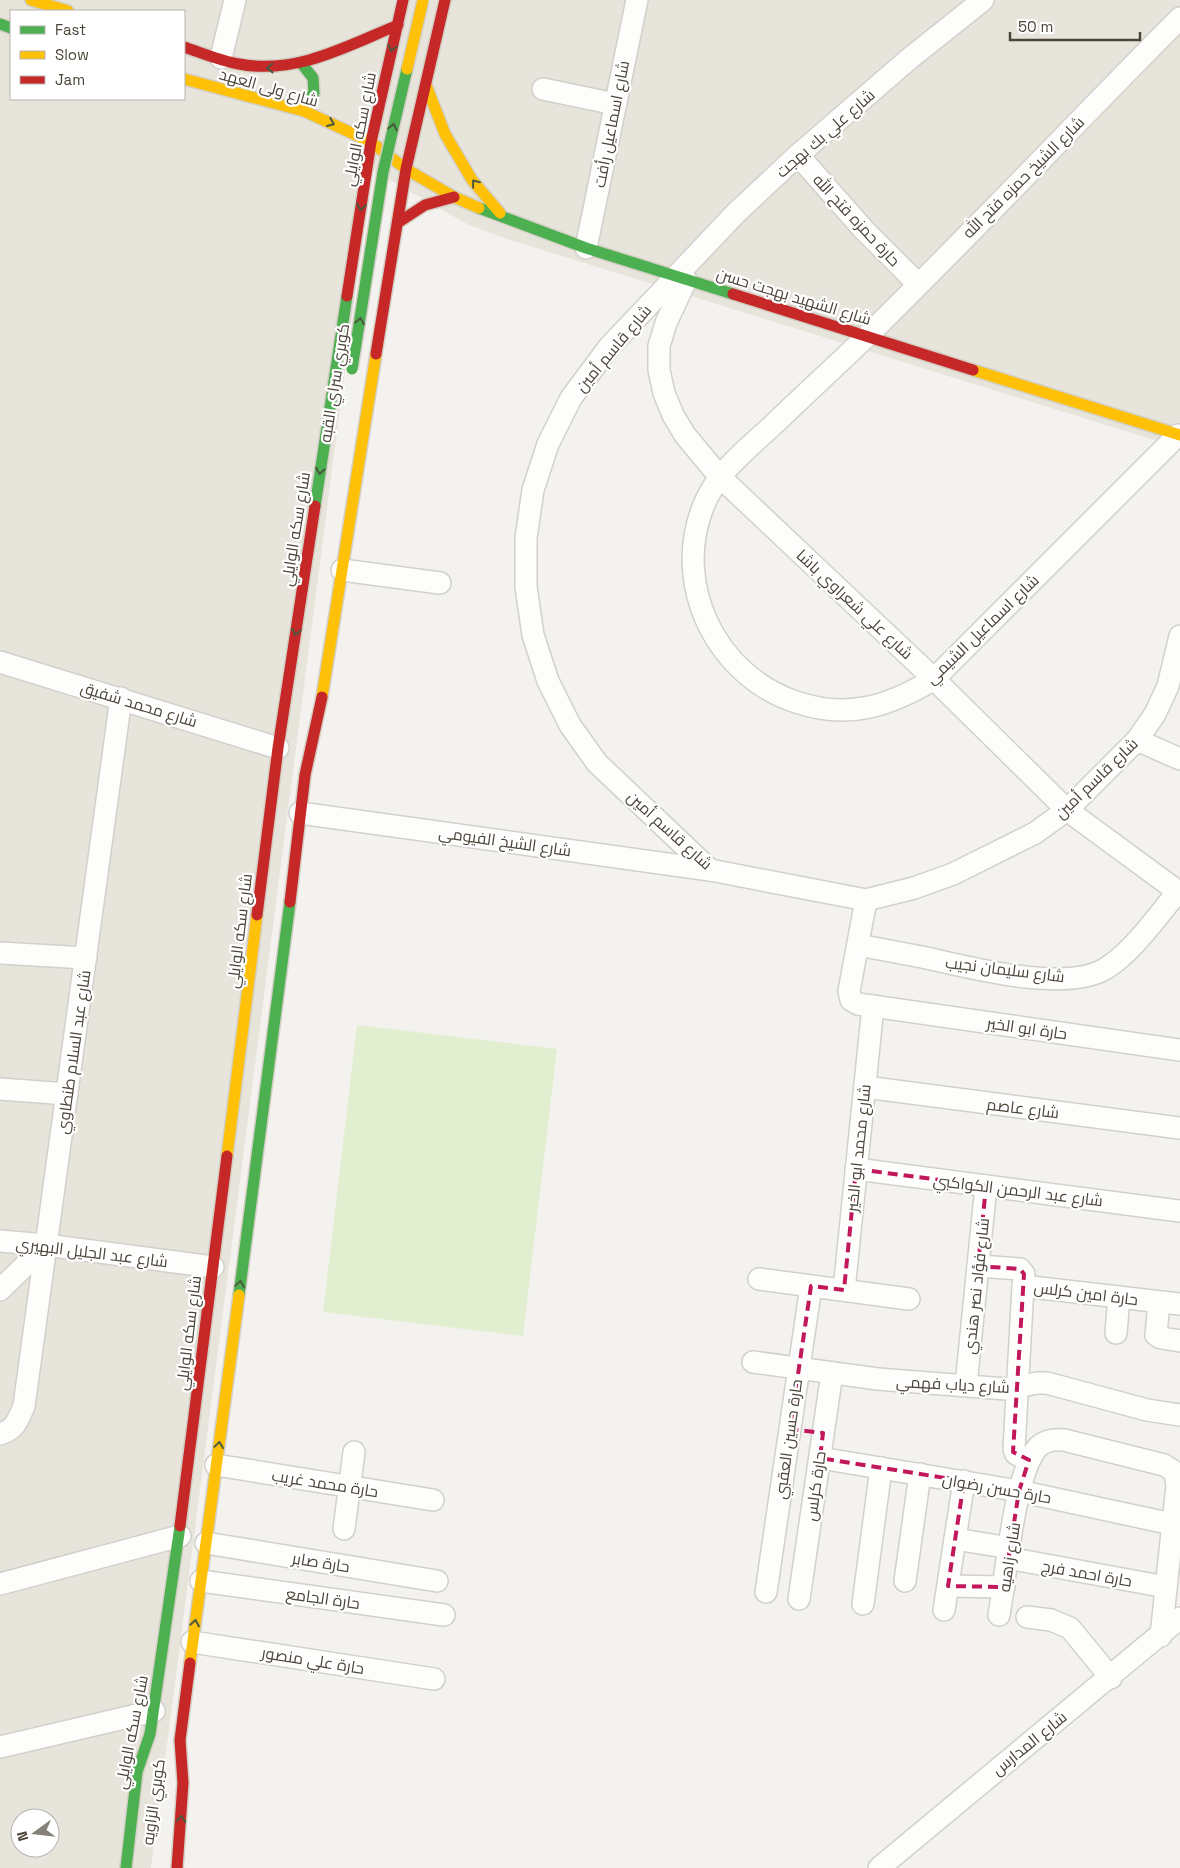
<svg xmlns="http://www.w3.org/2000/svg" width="1180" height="1868" font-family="'Space Grotesk',Cairo,sans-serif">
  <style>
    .residential { fill: #e7e4dc; fill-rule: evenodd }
    .green { fill: #e1eecf }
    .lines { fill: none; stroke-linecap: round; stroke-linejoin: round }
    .street-casing { stroke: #d2d0cb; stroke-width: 24 }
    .fast-casing { stroke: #d3cfc5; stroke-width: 14 }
    .slow-casing { stroke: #d3cfc5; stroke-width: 14 }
    .jam-casing { stroke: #d3cfc5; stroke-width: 14 }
    .street { stroke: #fdfdfc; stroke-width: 21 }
    .fast { stroke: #4caf50; stroke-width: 11 }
    .slow { stroke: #ffc107; stroke-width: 11 }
    .jam { stroke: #c62828; stroke-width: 11 }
    .fast-bridge-casing { stroke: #d3cfc5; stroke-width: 14; stroke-linecap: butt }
    .slow-bridge-casing { stroke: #d3cfc5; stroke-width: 14; stroke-linecap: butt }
    .fast-bridge { stroke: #4caf50; stroke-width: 11 }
    .slow-bridge { stroke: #ffc107; stroke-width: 11 }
    .oneway { stroke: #4b593e }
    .marked { fill: none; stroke: #c2185b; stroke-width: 4; stroke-dasharray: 10 6; stroke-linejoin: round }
    .labels { text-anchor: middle; stroke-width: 4.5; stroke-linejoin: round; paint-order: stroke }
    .street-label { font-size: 16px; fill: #4b4439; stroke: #fff }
  </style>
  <rect width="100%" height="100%" fill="#f4f2ee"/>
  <path class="residential" d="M 0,0 L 1180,0 L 1180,448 L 501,237 L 467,224 L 371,169 L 151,1868 L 0,1868 ZM 11,11 L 184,11 L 184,99 L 11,99 ZM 20,1818 L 50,1818 L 50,1848 L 20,1848 Z"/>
  <polygon class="green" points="357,1025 557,1049 523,1336 323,1312"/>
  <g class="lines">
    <defs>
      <g id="street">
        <polyline points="983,0 909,59 798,155 736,213 609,347 571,398 548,444 533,490 526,538 526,587 533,635 548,681 570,725 597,763 710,870 866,900 914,888 953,874 1035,833 1067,810 1137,740 1155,714 1168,686 1180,636"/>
        <polyline points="221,58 235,0"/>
        <polyline points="543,89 615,104"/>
        <polyline points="798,155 864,230 918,284"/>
        <polyline points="586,248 637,0"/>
        <polyline points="686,280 666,323 659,346 659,370 664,393 673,415 685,435 719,476 934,679 1067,810 1180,893"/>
        <path d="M 1178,435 L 934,679 C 890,706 848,720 796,702 C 717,676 672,586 703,507 C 716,473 746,450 772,426 C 803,396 835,367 866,337 C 973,232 1075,124 1180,18"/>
        <polyline points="342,570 440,583"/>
        <polyline points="0,662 278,748"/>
        <polyline points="1137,740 1180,759"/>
        <polyline points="300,813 710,870"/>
        <polyline points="866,900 849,991 851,1000 858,1004 1180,1050"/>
        <path d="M 858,945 C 879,949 900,953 922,957 C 968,967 1063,993 1105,969 C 1134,951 1156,917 1178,892"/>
        <polyline points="0,953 86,958"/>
        <polyline points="865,1087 1180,1128"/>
        <polyline points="0,1089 67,1094"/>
        <polyline points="856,1169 1180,1211"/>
        <polyline points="0,1241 46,1245 213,1267"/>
        <polyline points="978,1266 1020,1269 1024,1274 1023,1286 1180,1304"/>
        <polyline points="759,1279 909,1299"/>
        <polyline points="1023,1286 1014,1449 1016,1454 1029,1460"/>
        <polyline points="0,1290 46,1245"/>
        <polyline points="844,1290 873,1006"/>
        <polyline points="1159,1302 1156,1335 1161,1338 1180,1341"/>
        <polyline points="1116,1333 1119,1297"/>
        <polyline points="753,1362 878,1379 1006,1389 1037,1383 1047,1383 1147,1410 1180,1415"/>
        <polyline points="966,1385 986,1186"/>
        <path d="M 0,1434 C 15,1430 18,1420 24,1406 L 121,698"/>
        <polyline points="820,1458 1019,1491 1172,1524"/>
        <polyline points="216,1465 433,1500"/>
        <polyline points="344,1529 354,1452"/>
        <polyline points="955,1539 1010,1548"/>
        <polyline points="206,1543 437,1581"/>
        <polyline points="1008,1558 1166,1587"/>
        <polyline points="201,1581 444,1615"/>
        <polyline points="905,1581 920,1474"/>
        <polyline points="0,1584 180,1536"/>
        <polyline points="948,1586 1004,1587"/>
        <polyline points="766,1592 811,1286"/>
        <polyline points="799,1599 832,1373"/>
        <polyline points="863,1604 881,1468"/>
        <polyline points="944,1610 964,1481"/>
        <path d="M 999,1615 C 1006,1578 1014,1470 1039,1446 C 1046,1440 1055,1439 1064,1440 L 1164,1465 L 1175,1472 L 1177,1485 L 1161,1636"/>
        <polyline points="1027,1617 1051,1620 1070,1628 1111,1678"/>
        <polyline points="192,1642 434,1679"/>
        <polyline points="0,1747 154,1711"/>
        <polyline points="879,1868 1180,1618"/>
      </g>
      <g id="fast">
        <polyline points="0,24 11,28"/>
        <polyline points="286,106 304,103 314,93 313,78 302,64"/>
        <polyline points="479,208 586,248 733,294"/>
        <polyline points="315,506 347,296"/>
        <polyline points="239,1295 290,902"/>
        <polyline points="126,1868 137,1772 150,1734 180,1526"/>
      </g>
      <g id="slow">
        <polyline points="31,0 68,11"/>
        <polyline points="184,79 304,111 371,142 406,169 454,197 479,208"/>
        <polyline points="426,85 445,134 472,180 500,213"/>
        <polyline points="973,370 1180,435"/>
        <polyline points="322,697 376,354"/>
        <polyline points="227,1156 257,915"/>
        <polyline points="190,1663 239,1295"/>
      </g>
      <g id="jam">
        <path d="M 184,47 C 202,53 220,61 239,64 C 296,75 347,46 398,25"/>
        <polyline points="399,222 425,205 454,197"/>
        <polyline points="733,294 973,370"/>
        <polyline points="347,296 371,142 403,0"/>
        <polyline points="376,354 406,169 445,0"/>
        <polyline points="290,902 305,775 322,697"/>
        <polyline points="257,915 278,748 315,506"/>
        <polyline points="180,1526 227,1156"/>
        <polyline points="177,1868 183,1783 180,1740 190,1663"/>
      </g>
    </defs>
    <use href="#street" class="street-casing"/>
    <use href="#fast" class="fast-casing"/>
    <use href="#slow" class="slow-casing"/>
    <use href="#jam" class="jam-casing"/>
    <use href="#street" class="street"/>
    <use href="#fast" class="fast"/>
    <use href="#slow" class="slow"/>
    <use href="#jam" class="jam"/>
    <defs>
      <polyline id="fast-bridge" points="352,369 383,172 407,69"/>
      <polyline id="slow-bridge" points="407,69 423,0"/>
    </defs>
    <use href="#fast-bridge" class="fast-bridge-casing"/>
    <use href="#slow-bridge" class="slow-bridge-casing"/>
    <use href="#fast-bridge" class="fast-bridge"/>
    <use href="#slow-bridge" class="slow-bridge"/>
  </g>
  <defs><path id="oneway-chevron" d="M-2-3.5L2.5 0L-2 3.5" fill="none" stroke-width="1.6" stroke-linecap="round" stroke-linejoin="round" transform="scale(1.25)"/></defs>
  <g class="oneway">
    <use href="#oneway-chevron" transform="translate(392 48) rotate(103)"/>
    <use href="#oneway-chevron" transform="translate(270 68) rotate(179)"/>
    <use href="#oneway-chevron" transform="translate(331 123) rotate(23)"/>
    <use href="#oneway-chevron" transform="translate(393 127) rotate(-77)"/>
    <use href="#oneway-chevron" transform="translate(475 183) rotate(-128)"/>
    <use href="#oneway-chevron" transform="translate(361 207) rotate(99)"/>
    <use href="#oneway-chevron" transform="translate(360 321) rotate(-81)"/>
    <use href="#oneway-chevron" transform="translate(320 471) rotate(99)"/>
    <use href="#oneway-chevron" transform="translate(296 632) rotate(99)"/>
    <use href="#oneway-chevron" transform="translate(240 1284) rotate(-82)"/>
    <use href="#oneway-chevron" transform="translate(219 1445) rotate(-82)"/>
    <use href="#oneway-chevron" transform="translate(195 1623) rotate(-81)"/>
    <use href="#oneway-chevron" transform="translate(181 1819) rotate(-85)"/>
  </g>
  <path class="marked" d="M 856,1169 L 986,1186 L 978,1266 L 1020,1269 L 1024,1274 L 1013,1452 L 1029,1460 L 1019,1491 L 1004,1587 L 948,1586 L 964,1481 L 820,1458 L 823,1433 L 790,1429 L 811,1286 L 844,1290 Z"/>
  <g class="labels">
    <g class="street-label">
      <text transform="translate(269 87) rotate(16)" y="6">شارع ولى العهد</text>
      <text transform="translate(611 124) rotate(-79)" y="6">شارع اسماعيل رأفت</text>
      <text transform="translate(359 129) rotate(-79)" y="6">شارع سكه الوايلي</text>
      <text transform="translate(825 133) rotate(-41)" y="6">شارع علي بك بهجت</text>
      <text transform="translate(1023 177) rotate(-45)" y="6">شارع الشيخ حمزه فتح الله</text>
      <text transform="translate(857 220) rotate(47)" y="6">حارة حمزه فتح الله</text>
      <text transform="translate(794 296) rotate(17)" y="6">شارع الشهيد بهجت حسن</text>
      <text transform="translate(613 348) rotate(-50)" y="6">شارع قاسم أمين</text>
      <text transform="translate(334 383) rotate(-81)" y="6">كوبري سراي القبه</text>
      <text transform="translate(295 529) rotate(-81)" y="6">شارع سكه الوايلي</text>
      <text transform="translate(855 604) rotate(43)" y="6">شارع علي شعراوي باشا</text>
      <text transform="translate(982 629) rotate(-44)" y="6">شارع اسماعيل الشيمي</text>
      <text transform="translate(139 704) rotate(17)" y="6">شارع محمد شفيق</text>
      <text transform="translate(1096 778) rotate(-44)" y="6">شارع قاسم أمين</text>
      <text transform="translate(670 830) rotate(42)" y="6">شارع قاسم أمين</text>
      <text transform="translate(505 841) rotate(8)" y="6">شارع الشيخ الفيومي</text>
      <text transform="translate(239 931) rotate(-83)" y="6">شارع سكه الوايلي</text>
      <text transform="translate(1005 969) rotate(7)" y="6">شارع سليمان نجيب</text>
      <text transform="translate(1027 1028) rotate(8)" y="6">حارة ابو الخير</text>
      <text transform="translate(73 1052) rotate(-82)" y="6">شارع عبد السلام طنطاوي</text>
      <text transform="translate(1023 1108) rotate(7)" y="6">شارع عاصم</text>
      <text transform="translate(858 1148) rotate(-84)" y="6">شارع محمد ابو الخير</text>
      <text transform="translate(1018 1190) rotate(7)" y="6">شارع عبد الرحمن الكواكبي</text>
      <text transform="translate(92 1252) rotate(7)" y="6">شارع عبد الجليل البهيري</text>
      <text transform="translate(976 1286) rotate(-84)" y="6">شارع فؤاد نصر هندي</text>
      <text transform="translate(1086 1293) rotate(7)" y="6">حارة امين كرلس</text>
      <text transform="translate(188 1333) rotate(-83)" y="6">شارع سكه الوايلي</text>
      <text transform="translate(953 1384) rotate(3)" y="6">شارع دياب فهمي</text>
      <text transform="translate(788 1439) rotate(-82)" y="6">حارة حسين العقبي</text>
      <text transform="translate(325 1483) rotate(9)" y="6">حارة محمد غريب</text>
      <text transform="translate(815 1486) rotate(-82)" y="6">حارة كرلس</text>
      <text transform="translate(997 1488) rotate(10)" y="6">حارة حسن رضوان</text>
      <text transform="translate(1009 1557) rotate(-81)" y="6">شارع زاهيه</text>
      <text transform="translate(321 1562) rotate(9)" y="6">حارة صابر</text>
      <text transform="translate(1087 1573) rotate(10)" y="6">حارة احمد فرج</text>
      <text transform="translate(323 1598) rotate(8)" y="6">حارة الجامع</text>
      <text transform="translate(313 1660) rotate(9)" y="6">حارة علي منصور</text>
      <text transform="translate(131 1732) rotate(-79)" y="6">شارع سكه الوايلي</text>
      <text transform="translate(1029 1743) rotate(-39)" y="6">شارع المدارس</text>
      <text transform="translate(153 1802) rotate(-82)" y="6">كوبري الزاويه</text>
    </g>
  </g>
  <rect x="10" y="10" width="175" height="90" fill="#ffffff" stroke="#b7b4b0"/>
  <rect x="20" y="26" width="25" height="8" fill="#4caf50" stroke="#b7b4b0"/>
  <text x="55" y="35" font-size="15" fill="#4b4439">Fast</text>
  <rect x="20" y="51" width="25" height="8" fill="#ffc107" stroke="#b7b4b0"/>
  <text x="55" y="60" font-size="15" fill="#4b4439">Slow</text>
  <rect x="20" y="76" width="25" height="8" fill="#c62828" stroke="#b7b4b0"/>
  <text x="55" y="85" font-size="15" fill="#4b4439">Jam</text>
  <g transform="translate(35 1833) rotate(255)"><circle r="24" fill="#ffffff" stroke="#b7b4b0"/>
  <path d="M0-4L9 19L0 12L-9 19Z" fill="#868178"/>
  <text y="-8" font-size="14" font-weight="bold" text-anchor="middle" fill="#4b4439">N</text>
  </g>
  <path d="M1010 32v8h130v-8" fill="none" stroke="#4b4439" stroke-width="2.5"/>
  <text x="1018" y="32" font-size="15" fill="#4b4439" stroke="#ffffff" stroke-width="4" paint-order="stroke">50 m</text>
</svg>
